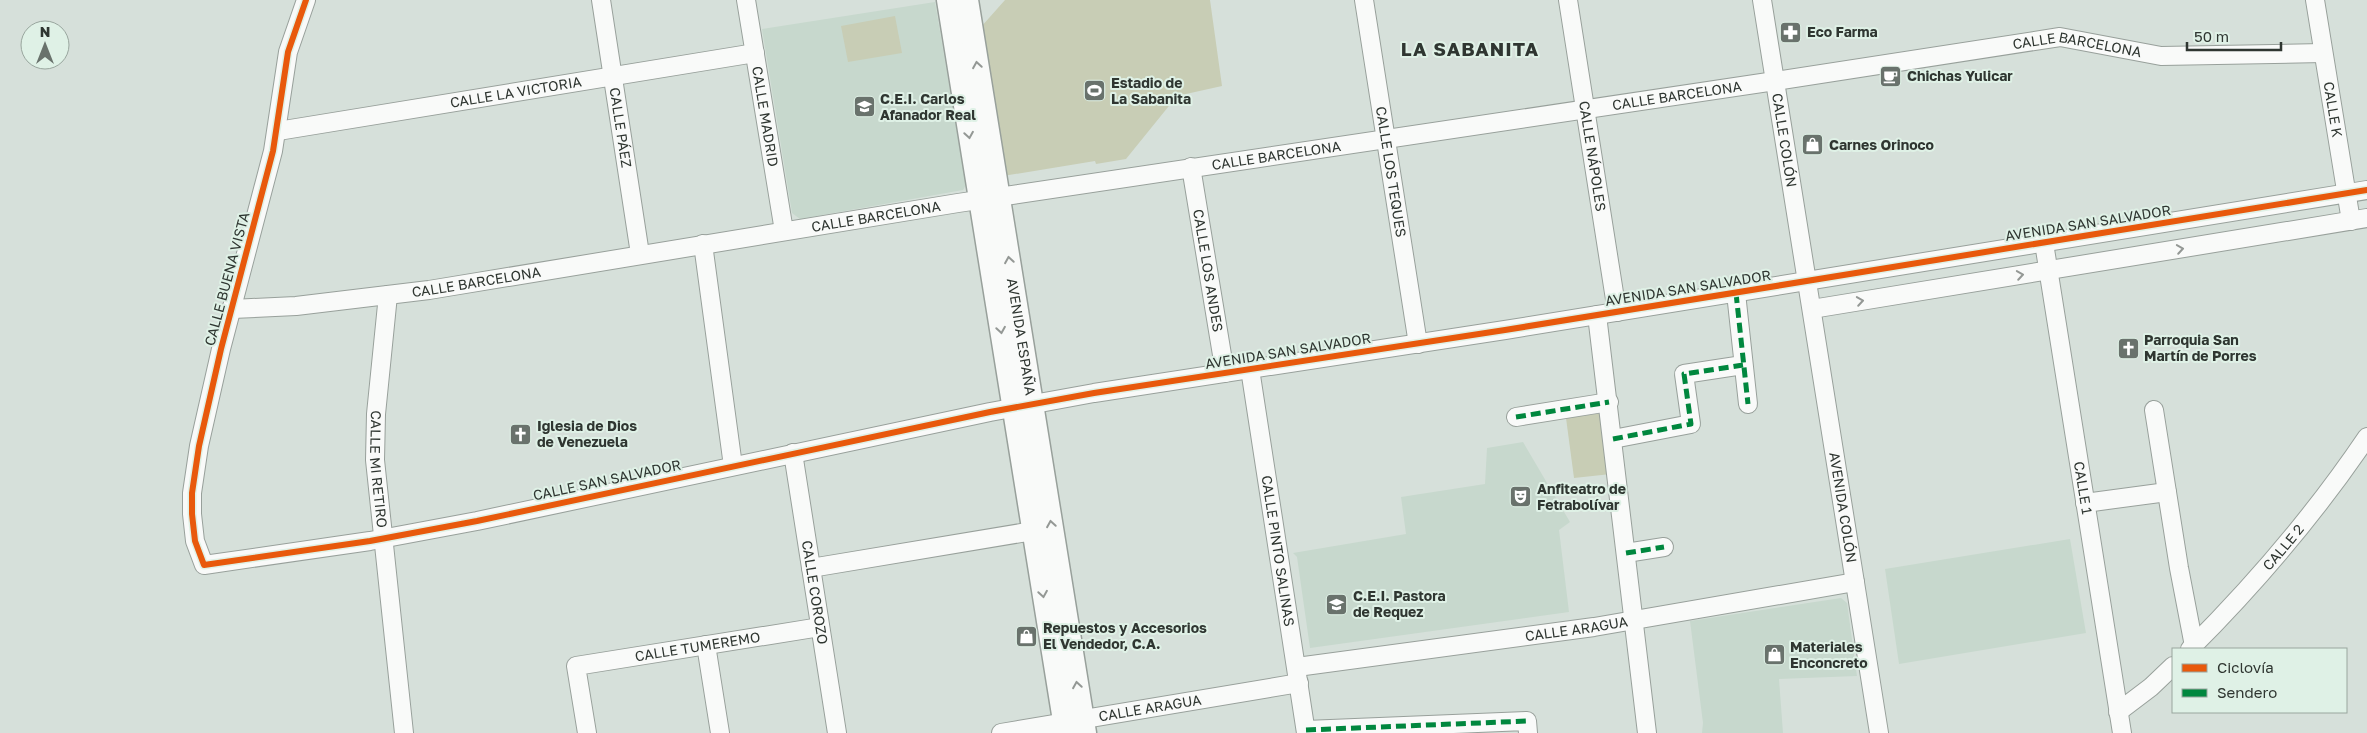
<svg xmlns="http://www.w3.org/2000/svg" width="2367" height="733" font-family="'Golos Text',sans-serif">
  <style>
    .built { fill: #c7d8cd }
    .green { fill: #c8cdb5 }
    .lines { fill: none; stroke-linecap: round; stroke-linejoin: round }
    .minor-casing { stroke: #98a09b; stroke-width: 20 }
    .major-casing { stroke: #98a09b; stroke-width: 25 }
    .minor { stroke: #f9faf9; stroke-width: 18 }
    .major { stroke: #f9faf9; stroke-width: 22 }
    .quiet { stroke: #00873e; stroke-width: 5; stroke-dasharray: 10 5; stroke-linecap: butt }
    .cycleway-casing { stroke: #dff1e6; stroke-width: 9 }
    .cycleway { stroke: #e8590c; stroke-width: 6 }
    .oneway { stroke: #949895 }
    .labels { text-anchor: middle; stroke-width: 4; stroke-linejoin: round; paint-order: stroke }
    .poi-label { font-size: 14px; font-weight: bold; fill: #2f3631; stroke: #dff1e6; text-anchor: start }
    .street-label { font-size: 14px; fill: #2f3631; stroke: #dff1e6 }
    .district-label { font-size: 19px; font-weight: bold; letter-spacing: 1px; fill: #2f3631; stroke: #dff1e6 }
  </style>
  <rect width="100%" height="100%" fill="#d6e0da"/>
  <g class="built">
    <polygon points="935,2 966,185 963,190 800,219 792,213 762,29"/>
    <polygon points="1523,442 1570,522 1559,530 1569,612 1310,648 1297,557 1293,553 1406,534 1401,497 1485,484 1487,448"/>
    <polygon points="2070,539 2086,633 1899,664 1885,569"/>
    <polygon points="1841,598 1847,603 1857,676 1779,679 1783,733 1702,733 1703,723 1690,621"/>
  </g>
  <g class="green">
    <polygon points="1005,0 1210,0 1222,86 1177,96 1126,159 1096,164 1095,161 1003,176 981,27"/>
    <polygon points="895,16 902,53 848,62 841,26"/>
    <polygon points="1603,413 1611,474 1574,478 1566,418"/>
  </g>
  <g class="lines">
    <defs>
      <g id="minor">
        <polyline points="306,0 288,52 273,151 221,349 199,446 192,493 192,514 195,541 204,565 370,541 477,521 990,412 1094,393 1505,330 2367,190"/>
        <path id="s1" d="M 601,0 L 640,254"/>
        <path id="s2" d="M 746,0 L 784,231"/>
        <path id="s3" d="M 1364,0 L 1418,344"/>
        <path id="s4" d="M 1568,0 L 1617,312"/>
        <path id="s5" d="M 1762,0 L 1879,733"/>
        <path id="s6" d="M 2315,0 L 2351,221"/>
        <path id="s7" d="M 278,131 L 755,53"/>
        <path id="s8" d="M 1191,167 L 1225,373"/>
        <path id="s9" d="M 2044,243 L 2122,733"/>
        <polyline points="703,244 733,466"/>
        <polyline points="1736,293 1748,404"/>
        <path id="s10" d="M 388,295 L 376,414 L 375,460 L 404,733"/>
        <path id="s11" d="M 232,309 L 296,306 L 429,290 L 958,203 L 1775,81 L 2060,37 L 2161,56 L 2323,53"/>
        <polyline points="1812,309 2367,218"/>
        <polyline points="1597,315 1647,733"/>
        <path id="s12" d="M 1250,369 L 1306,733"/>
        <polyline points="2154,410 2179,568 2194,646"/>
        <polyline points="1516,417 1609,402"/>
        <polyline points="1613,439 1691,424 1684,374 1743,365"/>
        <path id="s13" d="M 793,453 L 837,733"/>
        <polyline points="2085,503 2167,492"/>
        <polyline points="1626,553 1664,547"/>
        <polyline points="811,568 1033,531"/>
        <polyline points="706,645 720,733"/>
        <path id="s14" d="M 2190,649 C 2255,584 2315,514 2367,437"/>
        <path id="s15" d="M 1297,667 L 1594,627 L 1855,582"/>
        <polyline points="2118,712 2151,687 2173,666"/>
        <polyline points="1306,730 1527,721 1528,733"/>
        <path id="s16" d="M 587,733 L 576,666 L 820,627"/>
        <path id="s17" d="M 1001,733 L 1299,683"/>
      </g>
      <g id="major">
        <polyline points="948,0 1066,733"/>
        <path id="s18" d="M 967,0 L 1085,733"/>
      </g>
    </defs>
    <use href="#minor" class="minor-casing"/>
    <use href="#major" class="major-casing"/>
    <use href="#minor" class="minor"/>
    <use href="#major" class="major"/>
    <g class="quiet">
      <polyline points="1736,293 1748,404"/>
      <polyline points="1516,417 1609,402"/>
      <polyline points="1613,439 1691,424 1684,374 1743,365"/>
      <polyline points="1626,553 1664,547"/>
      <polyline points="1306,730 1527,721"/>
    </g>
    <defs>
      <polyline id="cycleway" points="306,0 288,52 273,151 221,349 199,446 192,493 192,514 195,541 204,565 370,541 477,521 990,412 1094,393 1505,330 2367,190"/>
    </defs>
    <use href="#cycleway" class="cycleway-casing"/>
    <use href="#cycleway" class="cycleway"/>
  </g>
  <defs><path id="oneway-chevron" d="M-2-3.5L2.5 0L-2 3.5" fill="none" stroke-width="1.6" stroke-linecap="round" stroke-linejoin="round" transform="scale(1.25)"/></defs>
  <g class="oneway">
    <use href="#oneway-chevron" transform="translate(977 65) rotate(-99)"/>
    <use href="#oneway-chevron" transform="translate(969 135) rotate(81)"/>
    <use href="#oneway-chevron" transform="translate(2180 249) rotate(-9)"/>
    <use href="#oneway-chevron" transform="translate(1009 260) rotate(-99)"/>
    <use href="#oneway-chevron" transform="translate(2020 275) rotate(-9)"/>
    <use href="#oneway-chevron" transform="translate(1860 301) rotate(-9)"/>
    <use href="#oneway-chevron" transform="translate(1001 330) rotate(81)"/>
    <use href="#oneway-chevron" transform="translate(1051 524) rotate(-99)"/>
    <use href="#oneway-chevron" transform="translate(1043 594) rotate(81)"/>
    <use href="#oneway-chevron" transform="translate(1077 685) rotate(-99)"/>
  </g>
  <defs>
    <symbol id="pharmacy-square" viewBox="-11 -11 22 22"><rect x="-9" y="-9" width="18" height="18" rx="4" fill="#69726c" stroke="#dff1e6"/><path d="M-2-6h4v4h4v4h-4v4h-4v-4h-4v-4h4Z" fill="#fff"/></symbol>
    <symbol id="cafe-square" viewBox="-11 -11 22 22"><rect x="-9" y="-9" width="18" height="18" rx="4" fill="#69726c" stroke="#dff1e6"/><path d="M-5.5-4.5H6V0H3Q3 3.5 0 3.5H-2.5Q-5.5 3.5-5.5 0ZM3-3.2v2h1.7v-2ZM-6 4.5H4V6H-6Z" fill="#fff"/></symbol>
    <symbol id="stadium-square" viewBox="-11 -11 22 22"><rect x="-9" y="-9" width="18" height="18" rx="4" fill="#69726c" stroke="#dff1e6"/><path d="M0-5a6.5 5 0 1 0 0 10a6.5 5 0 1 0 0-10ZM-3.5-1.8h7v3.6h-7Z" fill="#fff"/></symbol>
    <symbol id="school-square" viewBox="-11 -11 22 22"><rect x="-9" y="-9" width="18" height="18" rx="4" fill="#69726c" stroke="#dff1e6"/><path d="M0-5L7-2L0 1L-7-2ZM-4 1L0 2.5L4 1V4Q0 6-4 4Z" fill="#fff"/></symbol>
    <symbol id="shop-square" viewBox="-11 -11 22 22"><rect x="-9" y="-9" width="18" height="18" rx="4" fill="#69726c" stroke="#dff1e6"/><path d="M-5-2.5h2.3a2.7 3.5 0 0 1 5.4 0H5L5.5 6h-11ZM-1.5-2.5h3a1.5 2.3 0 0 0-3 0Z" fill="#fff"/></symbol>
    <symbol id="church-square" viewBox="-11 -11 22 22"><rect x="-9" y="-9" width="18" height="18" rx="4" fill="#69726c" stroke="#dff1e6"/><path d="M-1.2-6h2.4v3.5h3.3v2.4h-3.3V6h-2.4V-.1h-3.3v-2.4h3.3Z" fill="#fff"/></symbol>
    <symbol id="theatre-square" viewBox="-11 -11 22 22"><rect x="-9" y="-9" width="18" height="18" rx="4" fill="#69726c" stroke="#dff1e6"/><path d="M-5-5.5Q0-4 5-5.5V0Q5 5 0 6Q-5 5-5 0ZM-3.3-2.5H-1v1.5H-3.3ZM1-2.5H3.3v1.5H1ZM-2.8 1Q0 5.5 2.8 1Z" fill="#fff"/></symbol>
  </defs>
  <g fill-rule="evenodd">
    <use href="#pharmacy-square" x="1778" y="20" width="25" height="25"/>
    <use href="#cafe-square" x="1878" y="64" width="25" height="25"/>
    <use href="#stadium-square" x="1082" y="78" width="25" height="25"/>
    <use href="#school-square" x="852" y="94" width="25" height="25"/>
    <use href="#shop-square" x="1800" y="132" width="25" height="25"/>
    <use href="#church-square" x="2116" y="336" width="25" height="25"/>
    <use href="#church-square" x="508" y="422" width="25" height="25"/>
    <use href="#theatre-square" x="1508" y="484" width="25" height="25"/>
    <use href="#school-square" x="1324" y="592" width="25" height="25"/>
    <use href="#shop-square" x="1014" y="624" width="25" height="25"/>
    <use href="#shop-square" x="1762" y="642" width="25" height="25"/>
  </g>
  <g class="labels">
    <g class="poi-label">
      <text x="1807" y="37">Eco Farma</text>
      <text x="1907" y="81">Chichas Yulicar</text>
      <text x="1111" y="88">Estadio de<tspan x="1111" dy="16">La Sabanita</tspan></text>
      <text x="880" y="104">C.E.I. Carlos<tspan x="880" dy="16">Afanador Real</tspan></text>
      <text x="1829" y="150">Carnes Orinoco</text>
      <text x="2144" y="345">Parroquia San<tspan x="2144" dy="16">Martín de Porres</tspan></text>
      <text x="537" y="431">Iglesia de Dios<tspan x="537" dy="16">de Venezuela</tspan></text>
      <text x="1537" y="494">Anfiteatro de<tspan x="1537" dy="16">Fetrabolívar</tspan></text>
      <text x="1353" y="601">C.E.I. Pastora<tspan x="1353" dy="16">de Requez</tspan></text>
      <text x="1043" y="633">Repuestos y Accesorios<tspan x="1043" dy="16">El Vendedor, C.A.</tspan></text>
      <text x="1790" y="652">Materiales<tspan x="1790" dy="16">Enconcreto</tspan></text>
    </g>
    <g class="street-label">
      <text dy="5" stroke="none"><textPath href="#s11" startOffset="1866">CALLE BARCELONA</textPath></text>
      <text dy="5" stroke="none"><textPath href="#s7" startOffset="241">CALLE LA VICTORIA</textPath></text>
      <text dy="5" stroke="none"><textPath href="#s11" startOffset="1461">CALLE BARCELONA</textPath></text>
      <text dy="5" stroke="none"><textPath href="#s6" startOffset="111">CALLE K</textPath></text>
      <text dy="5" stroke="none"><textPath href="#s2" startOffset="118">CALLE MADRID</textPath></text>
      <text dy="5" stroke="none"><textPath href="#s1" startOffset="129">CALLE PÁEZ</textPath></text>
      <text dy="5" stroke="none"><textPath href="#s5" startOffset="142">CALLE COLÓN</textPath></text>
      <text dy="5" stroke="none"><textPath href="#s11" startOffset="1056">CALLE BARCELONA</textPath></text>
      <text dy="5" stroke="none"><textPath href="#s4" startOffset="158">CALLE NÁPOLES</textPath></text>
      <text dy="5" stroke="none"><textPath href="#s3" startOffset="174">CALLE LOS TEQUES</textPath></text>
      <text dy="5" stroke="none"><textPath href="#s11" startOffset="651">CALLE BARCELONA</textPath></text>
      <text transform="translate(2088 223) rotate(-9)" y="5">AVENIDA SAN SALVADOR</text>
      <text dy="5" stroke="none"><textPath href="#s8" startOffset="105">CALLE LOS ANDES</textPath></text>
      <text transform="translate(227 279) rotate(-75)" y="5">CALLE BUENA VISTA</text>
      <text dy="5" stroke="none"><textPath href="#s11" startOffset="246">CALLE BARCELONA</textPath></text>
      <text transform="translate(1688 288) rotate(-9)" y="5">AVENIDA SAN SALVADOR</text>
      <text dy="5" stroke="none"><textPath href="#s18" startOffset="341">AVENIDA ESPAÑA</textPath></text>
      <text transform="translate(1288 351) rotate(-9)" y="5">AVENIDA SAN SALVADOR</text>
      <text dy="5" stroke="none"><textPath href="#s10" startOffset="175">CALLE MI RETIRO</textPath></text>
      <text transform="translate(607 480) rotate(-12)" y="5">CALLE SAN SALVADOR</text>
      <text dy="5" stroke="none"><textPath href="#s9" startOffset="248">CALLE 1</textPath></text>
      <text dy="5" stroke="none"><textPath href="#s5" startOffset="514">AVENIDA COLÓN</textPath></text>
      <text dy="5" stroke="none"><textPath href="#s14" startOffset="138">CALLE 2</textPath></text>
      <text dy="5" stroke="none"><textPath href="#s12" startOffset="184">CALLE PINTO SALINAS</textPath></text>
      <text dy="5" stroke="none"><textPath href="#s13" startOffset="141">CALLE COROZO</textPath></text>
      <text dy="5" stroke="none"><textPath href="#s15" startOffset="282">CALLE ARAGUA</textPath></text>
      <text dy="5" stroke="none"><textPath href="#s16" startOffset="191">CALLE TUMEREMO</textPath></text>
      <text dy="5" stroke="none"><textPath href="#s17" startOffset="151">CALLE ARAGUA</textPath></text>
    </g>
    <g class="district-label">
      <text x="1470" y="56">LA SABANITA</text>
    </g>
  </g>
  <rect x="2172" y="648" width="175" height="65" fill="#dff1e6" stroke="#99a69e"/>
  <rect x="2182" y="664" width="25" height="8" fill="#e8590c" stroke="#99a69e"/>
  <text x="2217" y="673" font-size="15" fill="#2f3631">Ciclovía</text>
  <rect x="2182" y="689" width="25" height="8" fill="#00873e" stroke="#99a69e"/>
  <text x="2217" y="698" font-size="15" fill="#2f3631">Sendero</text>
  <g transform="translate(45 45)"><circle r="24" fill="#dff1e6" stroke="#99a69e"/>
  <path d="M0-4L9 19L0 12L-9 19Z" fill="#69726c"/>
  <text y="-8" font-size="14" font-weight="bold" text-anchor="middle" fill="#2f3631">N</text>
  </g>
  <path d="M2187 42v8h94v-8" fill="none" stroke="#2f3631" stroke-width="2.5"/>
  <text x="2194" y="42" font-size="15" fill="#2f3631" stroke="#dff1e6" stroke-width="4" paint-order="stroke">50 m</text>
</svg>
